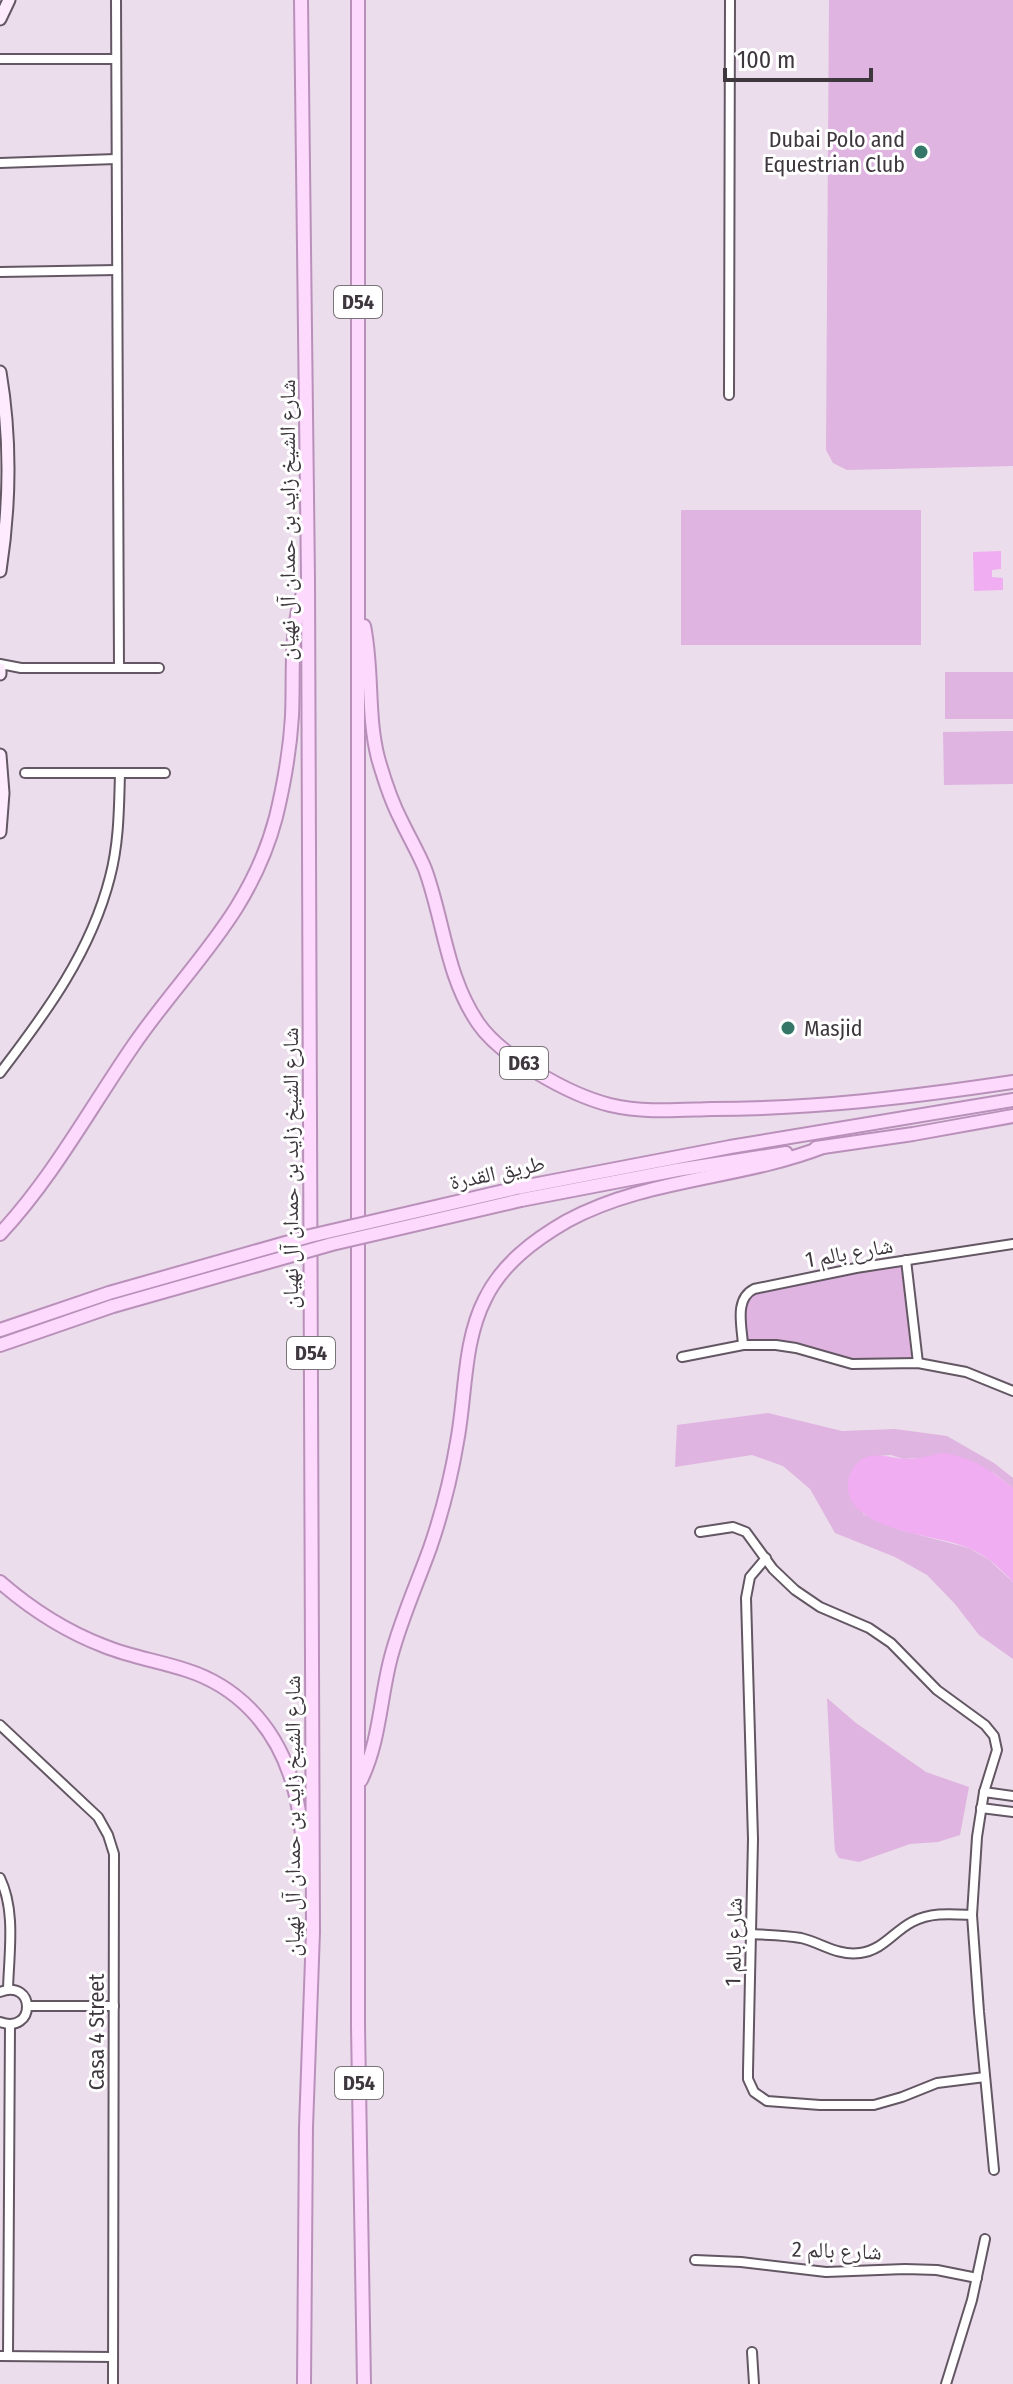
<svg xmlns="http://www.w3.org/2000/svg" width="1013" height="2384" font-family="'Fira Sans Condensed','Noto Naskh Arabic',sans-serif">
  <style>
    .green { fill: #dfb4e0 }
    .water { fill: #f0adf2 }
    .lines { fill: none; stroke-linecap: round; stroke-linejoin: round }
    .street-casing { stroke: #635763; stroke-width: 12 }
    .secondary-casing { stroke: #635763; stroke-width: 15 }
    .primary-casing { stroke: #b990ba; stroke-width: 16 }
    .street { stroke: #fff; stroke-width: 8 }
    .secondary { stroke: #feecfe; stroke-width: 11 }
    .primary { stroke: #fdd9fd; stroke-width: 12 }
    .primary-bridge-casing { stroke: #b990ba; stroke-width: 16; stroke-linecap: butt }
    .primary-bridge { stroke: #fdd9fd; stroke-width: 12 }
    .poi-dot { fill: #347667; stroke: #fff; stroke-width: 3 }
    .labels { text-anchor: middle; stroke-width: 6; stroke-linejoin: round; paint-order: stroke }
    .shield { fill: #fff; stroke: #787478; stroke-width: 2 }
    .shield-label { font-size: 20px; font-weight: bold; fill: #3e383e }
    .poi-label { font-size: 22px; fill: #3e383e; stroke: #fff; text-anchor: end }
    .street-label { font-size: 22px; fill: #3e383e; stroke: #fff }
  </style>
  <rect width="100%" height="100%" fill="#ecddec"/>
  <g class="green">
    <polygon points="829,0 1013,0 1013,466 847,470 833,463 826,450"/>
    <rect x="681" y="510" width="240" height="135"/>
    <rect x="945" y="672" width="68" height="47"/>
    <polygon points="1013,731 1013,784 944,785 943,732"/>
    <path d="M 901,1263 L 912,1361 L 875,1363 L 746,1344 C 745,1327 740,1307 752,1293 Z"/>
    <polygon points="768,1413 842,1431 895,1429 947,1436 994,1463 1013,1478 1013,1488 994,1473 917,1458 903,1459 891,1455 878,1456 863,1514 900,1530 969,1548 988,1559 1013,1582 1013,1659 979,1635 955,1604 927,1575 895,1557 835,1533 810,1489 783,1466 752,1455 675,1467 677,1425"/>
    <polygon points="827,1698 856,1723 926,1772 969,1787 960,1835 938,1842 910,1844 859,1862 839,1858 835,1851 834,1838"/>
  </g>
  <g class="water">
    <polygon points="1001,551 1001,569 992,570 992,577 1003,578 1003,590 974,591 973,552"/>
    <path d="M 943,1453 C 972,1457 991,1470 1013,1488 L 1013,1582 C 1000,1568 987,1556 969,1548 C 948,1540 925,1537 903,1531 C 878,1524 840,1509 849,1477 C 851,1470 857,1461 864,1458 C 879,1452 893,1459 907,1459 C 919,1459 931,1455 943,1453 Z"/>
  </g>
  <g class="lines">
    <defs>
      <g id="street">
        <polyline points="116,0 119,668"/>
        <polyline points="0,59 116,59"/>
        <polyline points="0,163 116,159"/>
        <polyline points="0,272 117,270"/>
        <polyline points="729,395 730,0"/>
        <polyline points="0,664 21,668 159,668"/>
        <polyline points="25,773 165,773"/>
        <path d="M 0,1073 C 46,1013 91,952 110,877 C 119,843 119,808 120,773"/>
        <polyline points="906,1260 918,1363"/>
        <path d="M 743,1345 C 742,1326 734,1299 754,1289 L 856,1268 L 1013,1244"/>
        <polyline points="682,1357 743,1345 776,1345 796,1348 852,1364 918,1363 966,1372 1013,1391"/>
        <polyline points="700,1532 733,1527 746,1532 773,1569 795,1590 820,1607 869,1628 891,1643 937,1690 985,1725 994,1736 997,1750 984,1792 977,1837 972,1915 979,2012 994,2170"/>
        <polyline points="766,1558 750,1577 746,1598 753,1839 748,2071 748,2079 754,2092 767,2101 820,2105 874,2105 902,2097 937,2083 985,2077"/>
        <polyline points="0,1725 98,1817 108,1835 114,1854 113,2384"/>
        <polyline points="984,1792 1013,1796"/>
        <polyline points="981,1808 1013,1812"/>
        <path d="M 0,1878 C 16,1911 9,1953 8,1989"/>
        <path d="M 752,1934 C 768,1935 785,1935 801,1938 C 822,1943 837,1956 860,1953 C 883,1950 893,1932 912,1922 C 931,1912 951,1914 972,1915"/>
        <path d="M 0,1992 C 36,1978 36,2035 0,2022"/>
        <polyline points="27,2006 114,2006"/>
        <polyline points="695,2260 741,2262 826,2272 905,2269 937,2270 977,2278"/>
        <polyline points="752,2352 754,2384"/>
        <polyline points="0,2356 113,2357"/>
        <polyline points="8,2356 10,2025"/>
        <polyline points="946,2384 972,2300 985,2239"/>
      </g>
      <g id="secondary">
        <polyline points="0,19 9,0"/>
        <path d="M 0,372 C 11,437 10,506 0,571"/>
        <polyline points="0,669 0,674"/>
        <polyline points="0,755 3,793 0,832"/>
      </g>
      <g id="primary">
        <polyline points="301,0 308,579 313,1932 306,2127 304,2384"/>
        <polyline points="358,0 358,2026 364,2384"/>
        <path d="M 364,626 C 373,669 367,715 378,758 C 384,779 391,801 401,820 C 409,837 418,852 425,869 C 444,921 446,976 478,1023 C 501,1057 570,1095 610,1105 C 644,1113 677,1110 712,1109 C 813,1109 913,1097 1013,1082"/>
        <polyline points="816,1148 913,1134 1013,1116"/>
        <polyline points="517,1188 730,1147 1013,1100"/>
        <polyline points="521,1200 677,1170 786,1153"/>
        <path d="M 0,1234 C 53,1177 89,1110 133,1046 C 187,967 250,916 276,817 C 284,784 290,750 292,716 C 294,673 289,631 304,590"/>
        <polyline points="0,1330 109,1293"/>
        <polyline points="0,1345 113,1306"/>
        <path d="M 0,1582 C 31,1609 65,1631 104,1646 C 131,1657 159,1661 186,1670 C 237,1686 273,1725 290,1775 C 301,1806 302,1839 306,1872"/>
        <path d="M 361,1780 C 380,1741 380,1698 391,1657 C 401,1619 417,1584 430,1548 C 442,1513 451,1478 457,1442 C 466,1395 463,1342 485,1299 C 502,1264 534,1240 567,1221 C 646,1178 741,1179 823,1147"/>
      </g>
    </defs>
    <use href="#street" class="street-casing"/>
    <use href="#secondary" class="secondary-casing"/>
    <use href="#primary" class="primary-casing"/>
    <use href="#street" class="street"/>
    <use href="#secondary" class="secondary"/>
    <use href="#primary" class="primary"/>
    <defs>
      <g id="primary-bridge">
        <polyline points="109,1293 310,1236 517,1188"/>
        <polyline points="113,1306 332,1244 521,1200"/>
      </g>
    </defs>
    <use href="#primary-bridge" class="primary-bridge-casing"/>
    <use href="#primary-bridge" class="primary-bridge"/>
  </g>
  <g class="poi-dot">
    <circle cx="921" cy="152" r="8"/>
    <circle cx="788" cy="1028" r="8"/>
  </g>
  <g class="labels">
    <g class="shield">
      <rect x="334" y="286" width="48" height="32" rx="6"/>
      <rect x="500" y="1047" width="48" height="32" rx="6"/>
      <rect x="287" y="1337" width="48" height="32" rx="6"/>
      <rect x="335" y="2067" width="48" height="32" rx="6"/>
    </g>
    <g class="shield-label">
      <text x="358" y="309">D54</text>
      <text x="524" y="1070">D63</text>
      <text x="311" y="1360">D54</text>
      <text x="359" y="2090">D54</text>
    </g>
    <g class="poi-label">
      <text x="905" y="147">Dubai Polo and<tspan x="905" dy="25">Equestrian Club</tspan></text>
      <text x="804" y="1036" text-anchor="start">Masjid</text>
    </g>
    <g class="street-label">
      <text transform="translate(287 520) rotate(-90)" y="8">شارع الشيخ زايد بن حمدان آل نهيان</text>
      <text transform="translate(290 1168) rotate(-90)" y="8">شارع الشيخ زايد بن حمدان آل نهيان</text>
      <text transform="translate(497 1172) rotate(-12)" y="8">طريق القدرة</text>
      <text transform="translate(849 1252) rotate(-10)" y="8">شارع بالم 1</text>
      <text transform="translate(292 1816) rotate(-90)" y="8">شارع الشيخ زايد بن حمدان آل نهيان</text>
      <text transform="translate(733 1942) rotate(-89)" y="8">شارع بالم 1</text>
      <text transform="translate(96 2032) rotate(-90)" y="8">Casa 4 Street</text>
      <text transform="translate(837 2250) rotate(2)" y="8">شارع بالم 2</text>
    </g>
  </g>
  <path d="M725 68v12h146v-12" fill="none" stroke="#3e383e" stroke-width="4"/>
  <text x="737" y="68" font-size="24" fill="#3e383e" stroke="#ffffff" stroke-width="6" paint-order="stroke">100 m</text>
</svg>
